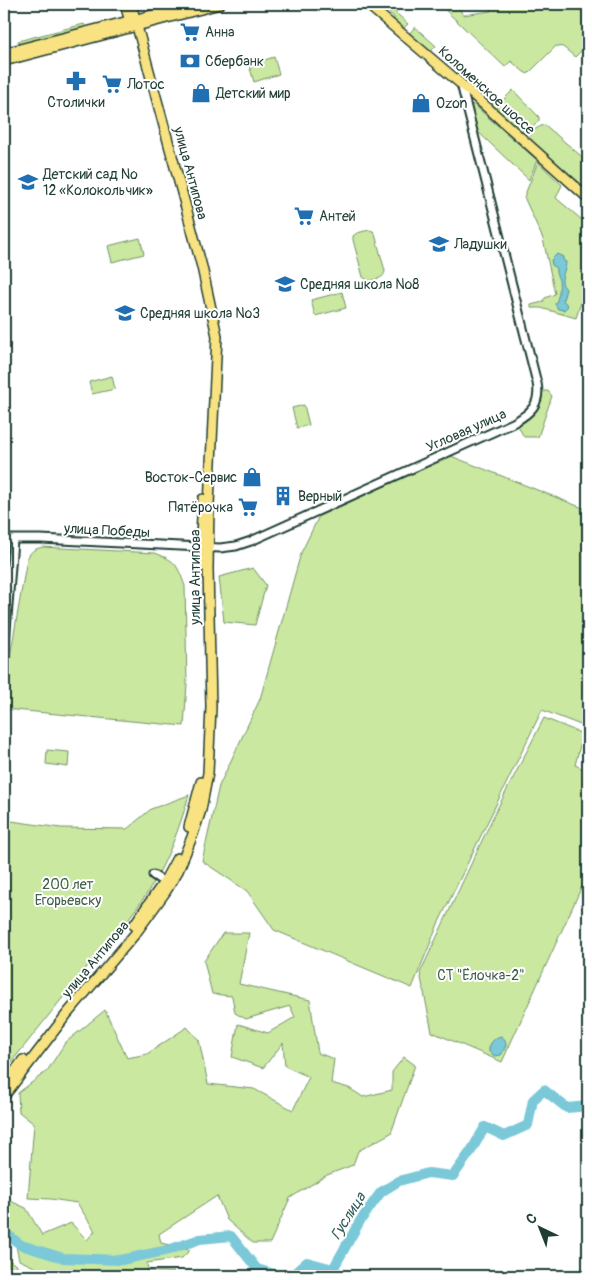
<svg xmlns="http://www.w3.org/2000/svg" width="592" height="1280" font-family="Pangolin,sans-serif">
  <style>
    .green { fill: #cae8a0; stroke: #74926a }
    .water { fill: #7ac8d8; stroke: #569096 }
    .lines { fill: none; stroke-linecap: round; stroke-linejoin: round }
    .river { stroke: #7ac8d8; stroke-width: 10 }
    .minor-casing { stroke: #1f3d34; stroke-width: 11 }
    .major-casing { stroke: #1f3d34; stroke-width: 12 }
    .minor { stroke: #fff; stroke-width: 7 }
    .major { stroke: #f8e281; stroke-width: 9 }
    .labels { text-anchor: middle; stroke-width: 4; stroke-linejoin: round; paint-order: stroke }
    .poi-label { font-size: 14px; fill: #1f3d34; stroke: #fff; text-anchor: start }
    .street-label { font-size: 14px; fill: #1f3d34; stroke: #fff }
    .park-label { font-size: 14px; fill: #415f4a; stroke: #fff }
    .water-label { font-size: 15px; font-style: italic; fill: #36605d; stroke: #fff }
  </style>
  <rect width="100%" height="100%" fill="#fff"/>
  <filter id="ink" filterUnits="userSpaceOnUse"><feTurbulence type="fractalNoise" baseFrequency=".02" numOctaves="2"/><feDisplacementMap in="SourceGraphic" scale="10" xChannelSelector="R" yChannelSelector="G"/><feConvolveMatrix kernelMatrix="1 2 1 2 8 2 1 2 1" color-interpolation-filters="sRGB"/></filter>
  <g filter="url(#ink)">
    <g class="green">
      <polygon points="378,4 407,4 393,10 408,24 403,29 394,20 394,17"/>
      <polygon points="439,4 457,4 463,15 491,11 491,4 585,4 588,18 588,57 581,51 575,57 563,47 556,46 528,74 524,72 511,61 505,67"/>
      <polygon points="84,24 86,27 77,31 19,45 18,41"/>
      <polygon points="415,27 436,46 430,52 409,34"/>
      <polygon points="274,57 279,74 254,82 249,65"/>
      <polygon points="513,90 539,117 539,121 526,134 522,133 491,106 493,102 502,101"/>
      <polygon points="473,104 537,160 529,180 475,129 470,108"/>
      <path d="M 545,125 L 588,162 L 588,190 L 529,139 C 530,132 538,126 545,125 Z"/>
      <polygon points="538,162 562,185 556,198 588,225 588,281 576,318 541,308 531,308 531,305 543,302 545,298 555,294 543,239 524,197"/>
      <path d="M 369,230 L 373,231 L 375,234 L 385,271 C 384,279 376,279 369,281 L 363,277 L 353,240 L 353,236 L 357,233 Z"/>
      <polygon points="140,238 144,254 112,262 108,246"/>
      <polygon points="342,292 346,308 315,316 311,300"/>
      <polygon points="112,376 115,389 92,394 89,382"/>
      <path d="M 542,391 L 548,391 L 552,396 L 538,437 L 524,437 L 518,426 C 532,418 541,408 542,391 Z"/>
      <polygon points="304,405 309,425 297,428 292,408"/>
      <polygon points="451,456 588,510 588,728 542,710 438,924 412,988 274,930 247,891 202,861 219,786 260,699 301,553 319,516"/>
      <path d="M 43,547 L 155,553 C 176,561 177,564 185,586 L 187,684 L 184,726 L 4,709 L 4,691 L 27,559 C 31,550 35,549 43,547 Z"/>
      <polygon points="253,568 266,585 255,625 224,622 219,577"/>
      <polygon points="544,718 583,734 575,765 588,771 588,873 502,1062 432,1032 420,973 494,815"/>
      <polygon points="47,750 69,752 68,767 46,764"/>
      <path d="M 189,795 C 178,834 163,872 139,905 C 123,927 104,946 87,967 C 59,1002 32,1037 4,1071 L 4,820 L 61,828 L 127,829 L 151,809 Z"/>
      <polygon points="223,933 249,933 239,984 310,1000 318,1053 334,1059 331,1083 349,1088 363,1097 392,1090 392,1072 404,1057 415,1065 391,1133 358,1151 353,1165 327,1175 290,1198 270,1243 253,1243 227,1220 217,1196 159,1234 161,1243 190,1250 182,1258 147,1263 148,1271 174,1272 170,1276 119,1276 100,1272 43,1271 19,1260 15,1241 4,1236 4,1198 26,1208 42,1235 71,1223 87,1240 95,1231 77,1203 51,1199 28,1198 34,1124 19,1112 18,1093 47,1071 65,1043 105,1010 127,1058 147,1054 187,1027 199,1040 208,1084 254,1089 293,1110 309,1077 285,1066 283,1043 263,1068 232,1057 238,1024 268,1033 295,1017 290,1006 246,1019 235,1013 232,996 212,994 204,961"/>
      <polygon points="4,1256 30,1276 4,1276"/>
    </g>
    <g class="water">
      <path d="M 557,254 L 563,257 L 563,260 L 566,262 C 566,272 557,280 566,289 L 563,300 L 568,306 L 564,310 L 558,309 L 555,304 C 559,298 560,287 559,280 C 557,275 555,273 556,268 L 552,265 L 551,260 Z"/>
      <path d="M 501,1036 C 509,1041 506,1048 501,1055 L 495,1056 L 489,1052 C 488,1045 494,1037 501,1036 Z"/>
    </g>
    <g class="lines">
      <g class="river">
        <polyline points="4,1232 21,1245 63,1258 121,1260 168,1250 200,1239 231,1236 257,1269 281,1276"/>
        <polyline points="291,1276 307,1262 333,1269 360,1221 381,1192 399,1181 428,1173 453,1176 471,1151 485,1127 504,1136 528,1125 533,1100 544,1090 567,1108 588,1106"/>
      </g>
      <defs>
        <g id="minor">
          <path d="M 4,539 L 41,539 L 220,548 L 236,546 L 251,541 L 513,423 C 531,413 541,404 537,383 L 461,84"/>
          <polyline points="4,657 13,540"/>
          <polyline points="153,875 164,882"/>
        </g>
        <g id="major">
          <polyline points="125,4 130,22"/>
          <polyline points="367,4 461,84 588,198"/>
          <polyline points="4,53 195,4"/>
          <polyline points="4,61 220,4"/>
          <polyline points="202,566 201,535 203,499"/>
          <polyline points="189,827 201,782"/>
          <polyline points="134,925 164,882 177,858"/>
          <polyline points="4,1086 23,1060"/>
          <polyline points="4,1096 67,1014 135,934 166,891 178,871 192,837 201,810 208,773 211,707 208,569 209,505 217,336 202,267 131,4"/>
        </g>
      </defs>
      <use href="#minor" class="minor-casing"/>
      <use href="#major" class="major-casing"/>
      <use href="#minor" class="minor"/>
      <use href="#major" class="major"/>
    </g>
  </g>
  <defs>
    <symbol id="supermarket-bare" viewBox="-9 -9 18 18"><path d="M-6-5.5h2.5l.6 2H6L4.5 2H-2.5L-4.4-4H-6ZM-1.5 3.2a1.3 1.3 0 1 0 .1 0ZM3 3.2a1.3 1.3 0 1 0 .1 0Z" fill="#1f6fb2" stroke="#fff" stroke-width="2.5" paint-order="stroke"/></symbol>
    <symbol id="bank-bare" viewBox="-9 -9 18 18"><path d="M-6-4H6V4H-6ZM0-2.3a2.3 2.3 0 1 0 0 4.6a2.3 2.3 0 1 0 0-4.6Z" fill="#1f6fb2" stroke="#fff" stroke-width="2.5" paint-order="stroke"/></symbol>
    <symbol id="pharmacy-bare" viewBox="-9 -9 18 18"><path d="M-2-6h4v4h4v4h-4v4h-4v-4h-4v-4h4Z" fill="#1f6fb2" stroke="#fff" stroke-width="2.5" paint-order="stroke"/></symbol>
    <symbol id="shop-bare" viewBox="-9 -9 18 18"><path d="M-5-2.5h2.3a2.7 3.5 0 0 1 5.4 0H5L5.5 6h-11ZM-1.5-2.5h3a1.5 2.3 0 0 0-3 0Z" fill="#1f6fb2" stroke="#fff" stroke-width="2.5" paint-order="stroke"/></symbol>
    <symbol id="school-bare" viewBox="-9 -9 18 18"><path d="M0-5L7-2L0 1L-7-2ZM-4 1L0 2.5L4 1V4Q0 6-4 4Z" fill="#1f6fb2" stroke="#fff" stroke-width="2.5" paint-order="stroke"/></symbol>
    <symbol id="building-bare" viewBox="-9 -9 18 18"><path d="M-4-6H4V6H1V3H-1V6H-4ZM-2.5-4.3h1.7v1.8h-1.7ZM.8-4.3h1.7v1.8H.8ZM-2.5-1h1.7V.8h-1.7ZM.8-1h1.7V.8H.8Z" fill="#1f6fb2" stroke="#fff" stroke-width="2.5" paint-order="stroke"/></symbol>
  </defs>
  <g fill-rule="evenodd">
    <use href="#supermarket-bare" x="176" y="18" width="28" height="28"/>
    <use href="#bank-bare" x="176" y="47" width="28" height="28"/>
    <use href="#pharmacy-bare" x="62" y="67" width="28" height="28"/>
    <use href="#supermarket-bare" x="98" y="70" width="28" height="28"/>
    <use href="#shop-bare" x="187" y="79" width="28" height="28"/>
    <use href="#shop-bare" x="407" y="89" width="28" height="28"/>
    <use href="#school-bare" x="14" y="168" width="28" height="28"/>
    <use href="#supermarket-bare" x="290" y="202" width="28" height="28"/>
    <use href="#school-bare" x="425" y="230" width="28" height="28"/>
    <use href="#school-bare" x="271" y="270" width="28" height="28"/>
    <use href="#school-bare" x="111" y="299" width="28" height="28"/>
    <use href="#shop-bare" x="238" y="463" width="28" height="28"/>
    <use href="#building-bare" x="269" y="482" width="28" height="28"/>
    <use href="#supermarket-bare" x="234" y="493" width="28" height="28"/>
  </g>
  <g class="labels">
    <g class="poi-label">
      <text x="205" y="37">Анна</text>
      <text x="205" y="66">Сбербанк</text>
      <text x="127" y="89">Лотос</text>
      <text x="216" y="98">Детский мир</text>
      <text x="76" y="107" text-anchor="middle">Столички</text>
      <text x="436" y="108">Ozon</text>
      <text x="43" y="179">Детский сад №<tspan x="43" dy="16">12 «Колокольчик»</tspan></text>
      <text x="319" y="221">Антей</text>
      <text x="454" y="249">Ладушки</text>
      <text x="300" y="289">Средняя школа №8</text>
      <text x="140" y="318">Средняя школа №3</text>
      <text x="237" y="482" text-anchor="end">Восток-Сервис</text>
      <text x="298" y="501">Верный</text>
      <text x="233" y="512" text-anchor="end">Пятёрочка</text>
    </g>
    <g class="street-label">
      <text transform="translate(487 90) rotate(42)" y="5">Коломенское шоссе</text>
      <text transform="translate(191 173) rotate(75)" y="5">улица Антипова</text>
      <text transform="translate(466 430) rotate(-24)" y="5">Угловая улица</text>
      <text transform="translate(107 530) rotate(3)" y="5">улица Победы</text>
      <text transform="translate(195 577) rotate(-90)" y="5">улица Антипова</text>
      <text transform="translate(95 959) rotate(-50)" y="5">улица Антипова</text>
    </g>
    <g class="park-label">
      <text x="68" y="889">200 лет<tspan x="68" dy="16">Егорьевску</tspan></text>
      <text x="481" y="980">СТ "Ёлочка-2"</text>
    </g>
    <g class="water-label">
      <text transform="translate(348 1216) rotate(-58)" y="5">Гуслица</text>
    </g>
  </g>
  <rect width="592" height="1280" fill="none" stroke="#fff" stroke-width="20"/>
  <rect x="10" y="10" width="572" height="1260" fill="none" stroke="#1f3d34" stroke-width="2" filter="url(#ink)"/>
  <g transform="translate(540 1228) rotate(317)" stroke="#ffffff" stroke-width="4" paint-order="stroke">
  <path d="M0-4L9 19L0 12L-9 19Z" fill="#1f3d34"/>
  <text y="-8" font-size="14" font-weight="bold" text-anchor="middle" fill="#1f3d34">С</text>
  </g>
</svg>
